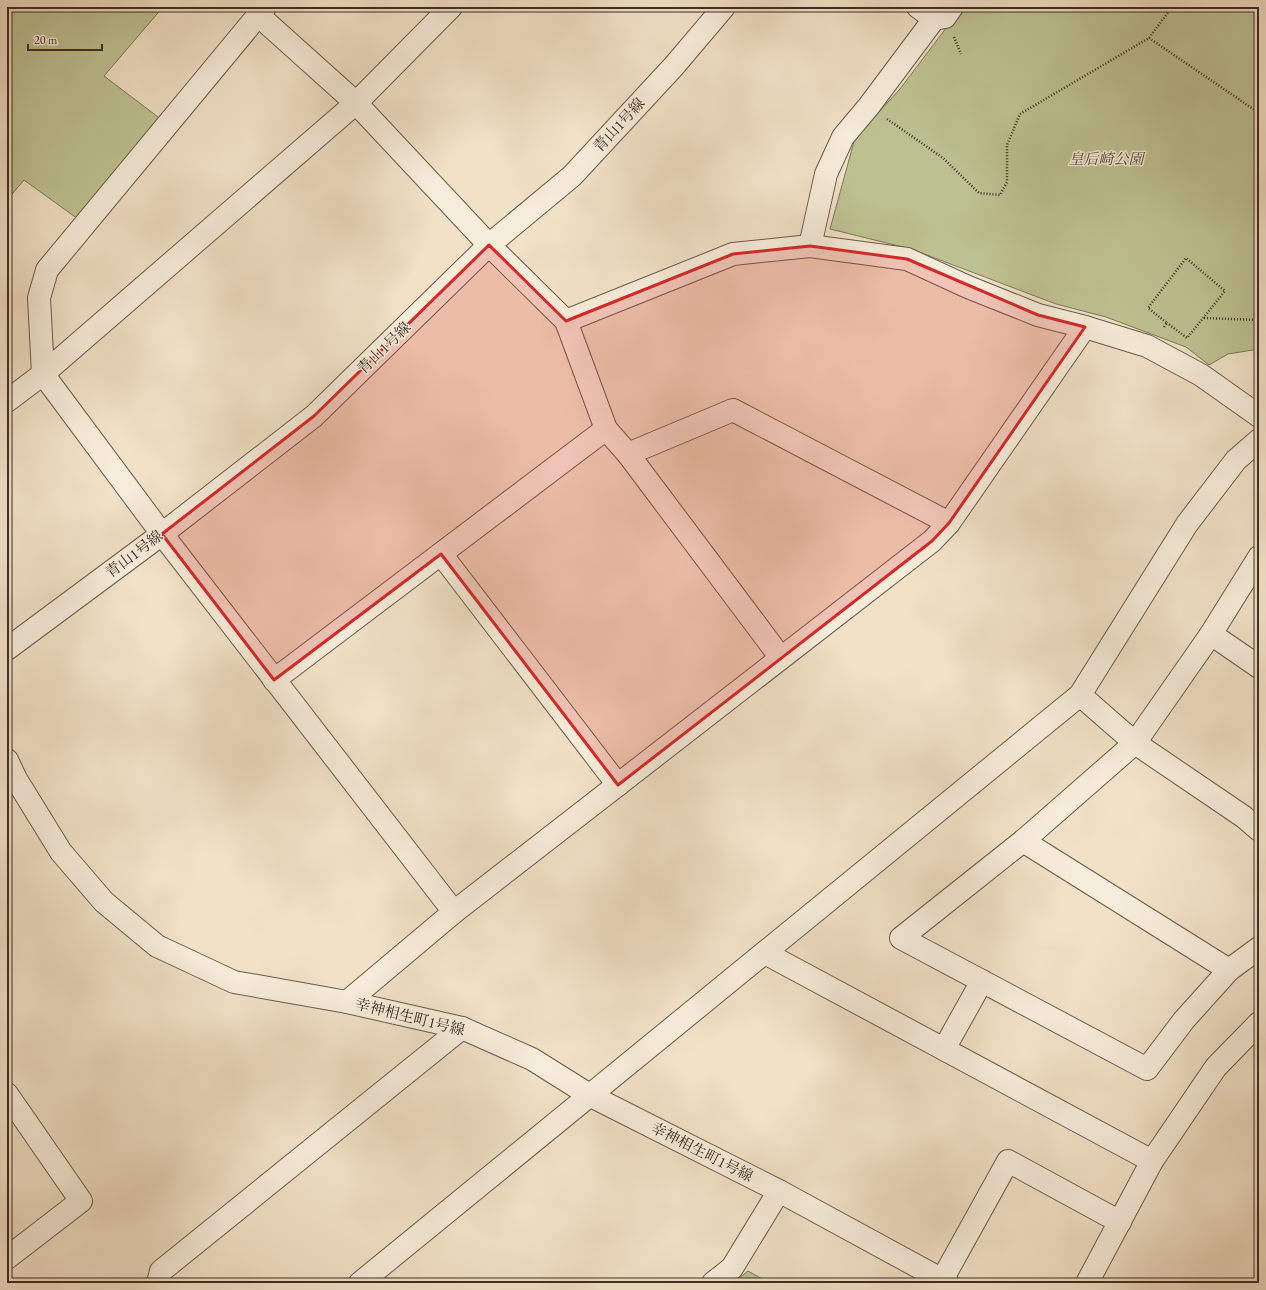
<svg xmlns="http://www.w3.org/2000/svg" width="1266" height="1290" font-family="'EB Garamond','Noto Serif JP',serif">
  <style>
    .green { fill: #bec292; stroke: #7e785c }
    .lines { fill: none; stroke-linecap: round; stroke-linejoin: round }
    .minor-casing { stroke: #6c5b4d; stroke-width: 24 }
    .path { stroke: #3f2e25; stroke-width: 2.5; stroke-dasharray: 1 2; stroke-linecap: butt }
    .minor { stroke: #f6ecda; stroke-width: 22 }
    .marked { fill: #d62828; fill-opacity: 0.2; stroke: #d62828; stroke-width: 3; stroke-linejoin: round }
    .labels { text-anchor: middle; stroke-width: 3; stroke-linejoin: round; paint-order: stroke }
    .street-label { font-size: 15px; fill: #3f2e25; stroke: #f6ecda }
    .park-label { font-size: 15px; font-style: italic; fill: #584c3b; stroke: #f6ecda }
  </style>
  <rect width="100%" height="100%" fill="#f1e1c6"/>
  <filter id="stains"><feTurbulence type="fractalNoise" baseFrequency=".005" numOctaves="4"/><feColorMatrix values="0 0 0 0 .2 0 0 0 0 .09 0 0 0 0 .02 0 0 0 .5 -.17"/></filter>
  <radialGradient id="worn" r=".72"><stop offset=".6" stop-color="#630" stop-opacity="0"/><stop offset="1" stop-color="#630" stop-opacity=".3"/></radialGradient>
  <g class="green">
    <polygon points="7,7 163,7 104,76 162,120 78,219 24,180 7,200"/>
    <polygon points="962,7 1259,7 1259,349 1228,354 1209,365 1186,347 1106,317 1056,304 911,249 830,229 855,138 900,89"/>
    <polygon points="748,1271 770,1283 733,1283"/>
  </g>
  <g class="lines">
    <defs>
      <g id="minor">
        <polyline points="265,7 47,270 39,298 43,374 162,534 454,912 347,1002"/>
        <polyline points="918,7 934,19"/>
        <polyline points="258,15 356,103 489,245 566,321 606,429 628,454 781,658"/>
        <polyline points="810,246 826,174 843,137 869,106 934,19 945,17 952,7"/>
        <polyline points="566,321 733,254 810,246 907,259 968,287 1038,315 1085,327"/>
        <polyline points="7,401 43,374 356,103 451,7"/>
        <polyline points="628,454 733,410 949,523"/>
        <polyline points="441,554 618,785"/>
        <polyline points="1259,557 1211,634 1135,743 1023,841 901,938 1147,1069 1184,1020 1229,970 1259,948"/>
        <polyline points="1211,634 1259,667"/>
        <polyline points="7,649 162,534 314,416 489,245 572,176 674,66 724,7"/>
        <polyline points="274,680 606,429"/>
        <polyline points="1080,695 1135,743 1244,817 1259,830"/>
        <polyline points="7,760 16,779 61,852 104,902 157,946 234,982 347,1002 462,1028 532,1059 591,1096 779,1191 948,1283"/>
        <polyline points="1023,841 1229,970"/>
        <polyline points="454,912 932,541 949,523 1085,327 1147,346 1201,375 1259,416"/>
        <polyline points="765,953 1152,1161"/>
        <polyline points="944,1049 982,981"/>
        <polyline points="7,1094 81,1201 7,1258"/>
        <polyline points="942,1280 1008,1161 1120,1222"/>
        <polyline points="158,1283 161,1271 462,1028"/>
        <polyline points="360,1283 1080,695 1187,524 1236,460 1259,440"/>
        <polyline points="713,1283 732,1268 779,1191"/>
        <polyline points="1087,1283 1152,1161 1216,1067 1259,1023"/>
      </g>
    </defs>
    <use href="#minor" class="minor-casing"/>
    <g class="path">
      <polyline points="954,37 961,54"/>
      <polyline points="1149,38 1259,113"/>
      <polyline points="887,119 943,158 979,193 1000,195 1007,182 1007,145 1020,114 1149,38 1169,11 1169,7"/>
      <polyline points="1204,318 1259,320"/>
      <polyline points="1164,327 1167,323 1148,308 1186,258 1225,291 1187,338 1167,323"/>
    </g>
    <use href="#minor" class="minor"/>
  </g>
  <path class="marked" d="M 489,245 L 566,321 L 733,254 L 810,246 L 907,259 L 1038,315 L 1085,327 L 949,523 L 932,541 L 618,785 L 441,554 L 274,680 L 162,534 L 314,416 Z"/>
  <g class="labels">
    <g class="street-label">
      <text transform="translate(619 125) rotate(-47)" y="5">青山1号線</text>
      <text transform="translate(384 348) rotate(-44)" y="5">青山1号線</text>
      <text transform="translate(134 554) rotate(-37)" y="5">青山1号線</text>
      <text transform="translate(410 1017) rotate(14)" y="5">幸神相生町1号線</text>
      <text transform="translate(702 1152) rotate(27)" y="5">幸神相生町1号線</text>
    </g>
    <g class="park-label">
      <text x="1106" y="164">皇后崎公園</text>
    </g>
  </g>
  <rect width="1266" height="1290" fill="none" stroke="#f1e1c6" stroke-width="24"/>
  <rect x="8" y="8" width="1250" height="1274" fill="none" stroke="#3f2e25" stroke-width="2"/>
  <rect x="12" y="12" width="1242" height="1266" fill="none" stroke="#3f2e25"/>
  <path d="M28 44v6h74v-6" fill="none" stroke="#3f2e25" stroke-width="2"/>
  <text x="34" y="44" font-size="12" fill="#3f2e25" stroke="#f6ecda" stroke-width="3" paint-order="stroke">20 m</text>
  <rect width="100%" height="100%" filter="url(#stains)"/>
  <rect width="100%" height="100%" fill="url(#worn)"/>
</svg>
